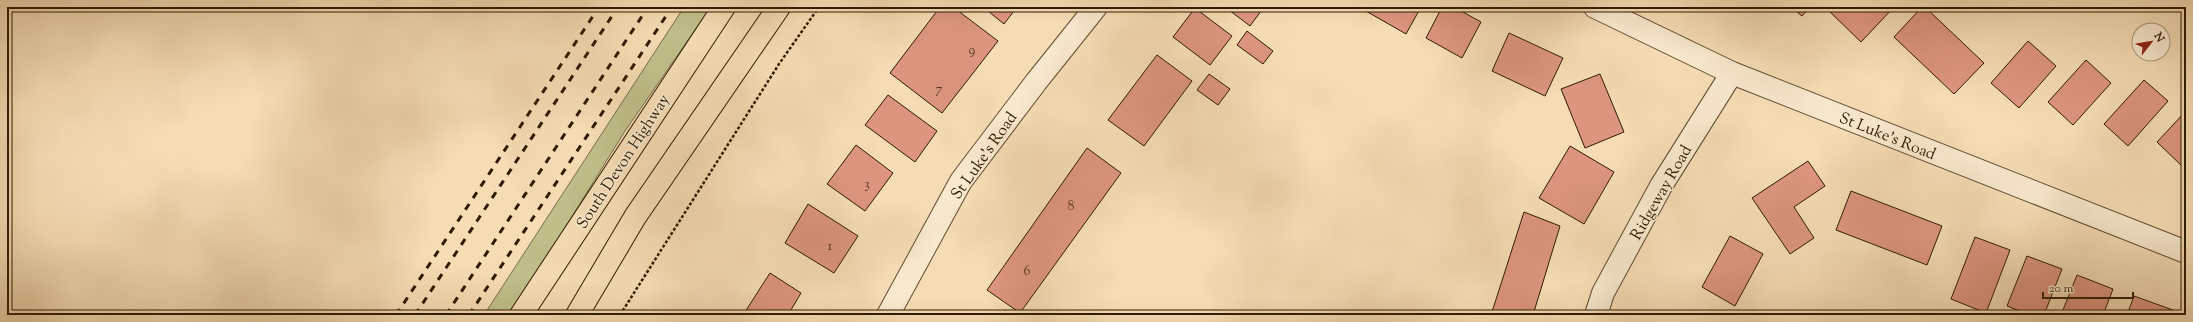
<svg xmlns="http://www.w3.org/2000/svg" width="2193" height="322" font-family="'Sorts Mill Goudy',serif">
  <style>
    .green { fill: #c0bf8a; stroke: #776d46 }
    .building { fill: #dd957f; stroke: #2e1b01 }
    .lines { fill: none; stroke-linecap: round; stroke-linejoin: round }
    .minor-casing { stroke: #604b2e; stroke-width: 24 }
    .highway-casing { stroke: #2e1b01; stroke-width: 24 }
    .path { stroke: #2e1b01; stroke-width: 2.5; stroke-dasharray: 3 2; stroke-linecap: butt }
    .minor { stroke: #f8e8ce; stroke-width: 22 }
    .highway { stroke: #f5dcb4; stroke-width: 22 }
    .rail { stroke: #2e1b01; stroke-width: 3; stroke-dasharray: 7 7; stroke-linecap: butt }
    .labels { text-anchor: middle; stroke-width: 3; stroke-linejoin: round; paint-order: stroke }
    .number-label { font-size: 14px; fill: #5a3a20 }
    .street-label { font-size: 16px; fill: #2e1b01; stroke: #f8e8ce }
  </style>
  <rect width="100%" height="100%" fill="#f5dcb4"/>
  <filter id="stains"><feTurbulence type="fractalNoise" baseFrequency=".005" numOctaves="4"/><feColorMatrix values="0 0 0 0 .2 0 0 0 0 .09 0 0 0 0 .02 0 0 0 .5 -.17"/></filter>
  <radialGradient id="worn" r=".72"><stop offset=".6" stop-color="#630" stop-opacity="0"/><stop offset="1" stop-color="#630" stop-opacity=".3"/></radialGradient>
  <polygon class="green" points="684,7 711,7 625,131 511,315 484,315"/>
  <g class="building">
    <polygon points="940,7 953,7 998,41 942,113 890,73"/>
    <polygon points="983,7 1017,7 1004,24"/>
    <polygon points="1225,7 1264,7 1250,26"/>
    <polygon points="1359,7 1421,7 1406,34"/>
    <polygon points="1442,7 1454,7 1481,22 1462,58 1426,38"/>
    <polygon points="1791,7 1810,7 1802,16"/>
    <polygon points="1827,7 1894,7 1861,42 1826,8"/>
    <polygon points="1922,7 1925,7 1984,63 1954,94 1894,37"/>
    <polygon points="1195,8 1232,36 1210,65 1173,37"/>
    <polygon points="1247,31 1273,51 1263,64 1237,45"/>
    <polygon points="1509,33 1563,58 1545,96 1492,71"/>
    <polygon points="2028,41 2056,66 2019,108 1991,83"/>
    <polygon points="1157,55 1192,81 1144,146 1108,120"/>
    <polygon points="2086,60 2111,83 2073,125 2048,102"/>
    <polygon points="1209,74 1230,89 1218,105 1197,90"/>
    <polygon points="1600,74 1624,132 1585,148 1561,89"/>
    <polygon points="2144,80 2168,101 2128,146 2104,124"/>
    <polygon points="888,95 937,131 915,162 865,125"/>
    <polygon points="2185,112 2186,168 2185,169 2157,142"/>
    <polygon points="856,145 893,173 865,211 827,184"/>
    <polygon points="1570,146 1614,172 1584,224 1539,198"/>
    <polygon points="1087,148 1121,173 1020,313 987,290"/>
    <polygon points="1808,161 1825,186 1794,207 1814,238 1790,254 1752,198"/>
    <polygon points="1851,191 1942,226 1927,265 1836,230"/>
    <polygon points="808,204 858,236 834,273 785,243"/>
    <polygon points="1524,212 1560,226 1533,315 1491,315"/>
    <polygon points="1730,236 1763,254 1735,306 1702,287"/>
    <polygon points="1975,237 2010,250 1986,313 1951,299"/>
    <polygon points="2027,256 2062,269 2044,315 2030,315 2007,306"/>
    <polygon points="770,273 801,293 788,315 743,315"/>
    <polygon points="2077,275 2113,289 2103,315 2061,315"/>
    <polygon points="2134,296 2184,314 2127,315"/>
    <polygon points="1708,310 1727,315 1707,315"/>
  </g>
  <g class="lines">
    <defs>
      <g id="minor">
        <polyline points="1595,7 1732,73 2186,252"/>
        <polyline points="888,315 961,181 1036,82 1096,7"/>
        <polyline points="1596,315 1603,293 1661,186 1732,73"/>
      </g>
      <g id="highway">
        <polyline points="521,315 724,7"/>
        <polyline points="577,315 635,217 779,7"/>
      </g>
    </defs>
    <use href="#minor" class="minor-casing"/>
    <use href="#highway" class="highway-casing"/>
    <polyline class="path" points="620,315 779,64 819,7"/>
    <use href="#minor" class="minor"/>
    <use href="#highway" class="highway"/>
    <g class="rail">
      <polyline points="396,315 599,7"/>
      <polyline points="415,315 618,7"/>
      <polyline points="446,315 648,7"/>
      <polyline points="469,315 672,7"/>
    </g>
  </g>
  <g class="labels">
    <g class="number-label">
      <text x="972" y="54">9</text>
      <text x="939" y="93">7</text>
      <text x="867" y="188">3</text>
      <text x="1071" y="210">8</text>
      <text x="830" y="250">1</text>
      <text x="1027" y="275">6</text>
    </g>
    <g class="street-label">
      <text transform="translate(1888 135) rotate(22)" y="6">St Luke's Road</text>
      <text transform="translate(983 155) rotate(-55)" y="6">St Luke's Road</text>
      <text transform="translate(622 161) rotate(-57)" y="6">South Devon Highway</text>
      <text transform="translate(1660 192) rotate(-60)" y="6">Ridgeway Road</text>
    </g>
  </g>
  <rect width="2193" height="322" fill="none" stroke="#f5dcb4" stroke-width="24"/>
  <rect x="8" y="8" width="2177" height="306" fill="none" stroke="#2e1b01" stroke-width="2"/>
  <rect x="12" y="12" width="2169" height="298" fill="none" stroke="#2e1b01"/>
  <g transform="translate(2151 42) rotate(59)"><circle r="19" fill="#f8e8ce" stroke="#a7967c"/>
  <path d="M0-3L7 15L0 10L-7 15Z" fill="#8f2418"/>
  <text y="-6" font-size="11" font-weight="bold" text-anchor="middle" fill="#2e1b01">N</text>
  </g>
  <path d="M2043 292v6h90v-6" fill="none" stroke="#2e1b01" stroke-width="2"/>
  <text x="2049" y="292" font-size="12" fill="#2e1b01" stroke="#f8e8ce" stroke-width="3" paint-order="stroke">20 m</text>
  <rect width="100%" height="100%" filter="url(#stains)"/>
  <rect width="100%" height="100%" fill="url(#worn)"/>
</svg>
